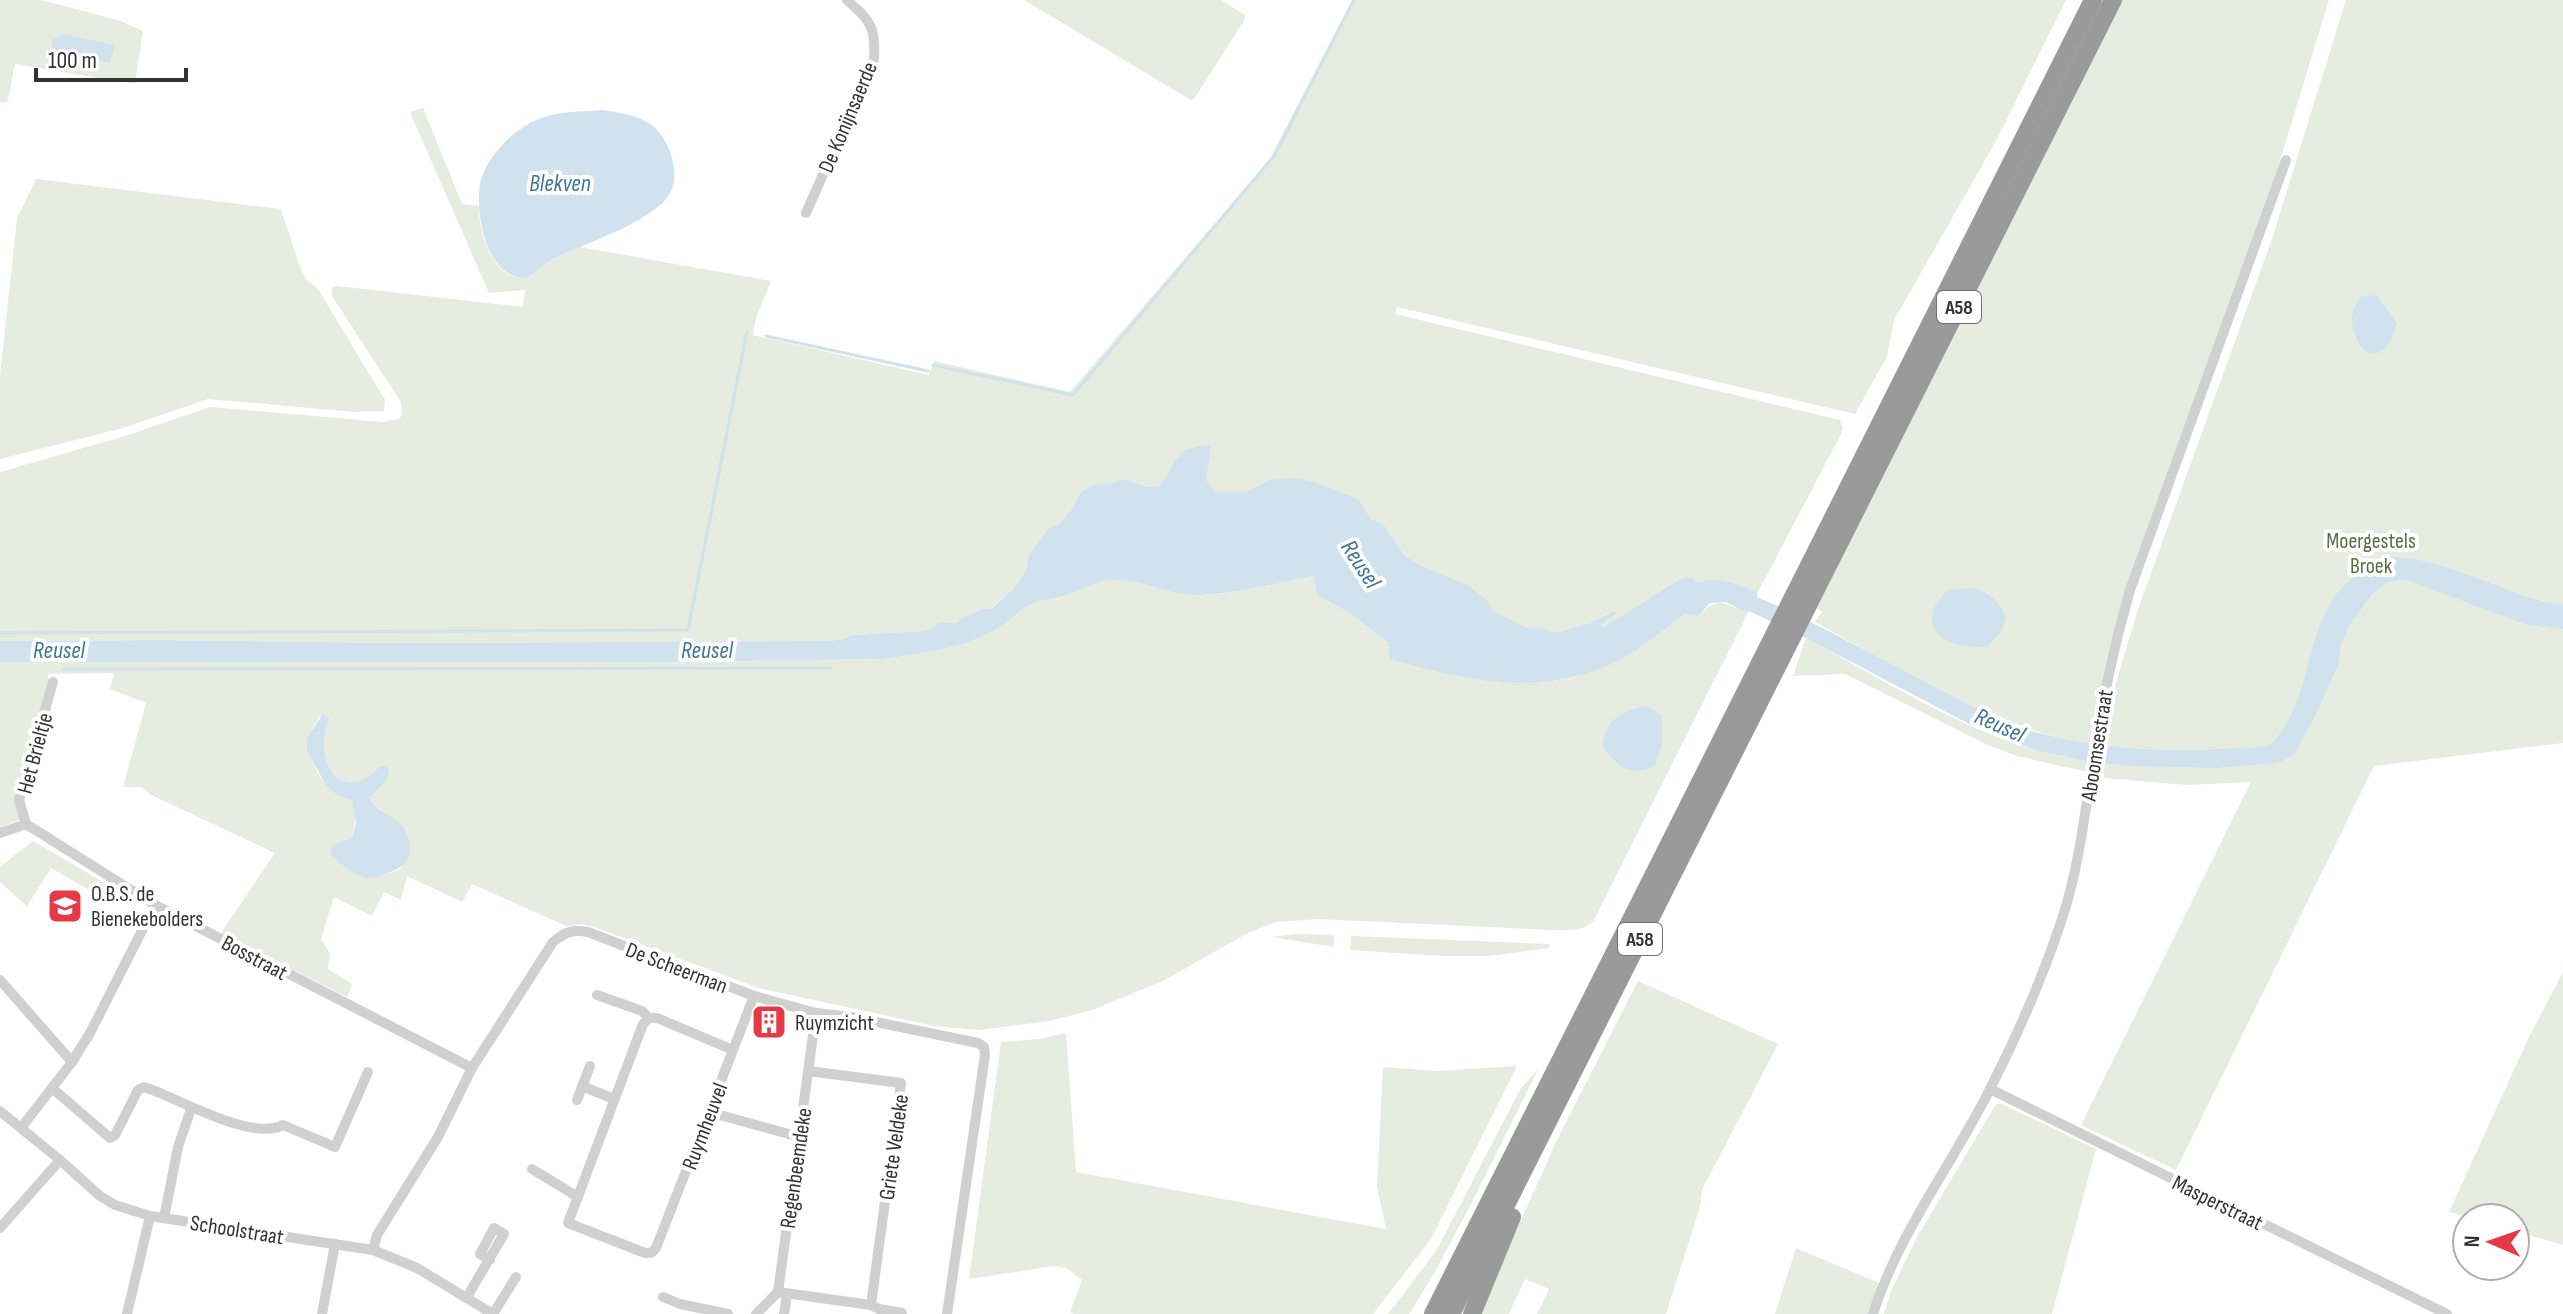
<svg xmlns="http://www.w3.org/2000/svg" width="2563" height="1314" font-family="'Sofia Sans Condensed',sans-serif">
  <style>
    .green { fill: #e6ecdf; fill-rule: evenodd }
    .water { fill: #cfe2ee }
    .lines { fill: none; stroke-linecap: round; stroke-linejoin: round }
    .stream { stroke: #cfe2ee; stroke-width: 3 }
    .minor { stroke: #d0d0d0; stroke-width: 10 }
    .motorway { stroke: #9a9a9a; stroke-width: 18 }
    .labels { text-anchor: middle; stroke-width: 8; stroke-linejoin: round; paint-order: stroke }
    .shield { fill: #fff; stroke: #707070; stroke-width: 2 }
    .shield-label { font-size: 20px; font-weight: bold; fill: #333 }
    .street-label { font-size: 22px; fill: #333; stroke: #fff }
    .park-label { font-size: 22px; fill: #56703f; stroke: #fff }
    .poi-label { font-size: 22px; fill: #333; stroke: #fff; text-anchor: start }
    .water-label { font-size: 24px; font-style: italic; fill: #3f7597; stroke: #fff }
  </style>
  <rect width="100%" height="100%" fill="#fff"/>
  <g class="green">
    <polygon points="0,0 41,0 121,21 143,31 135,84 15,64 8,100 6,103 0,102"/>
    <polygon points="1024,0 1221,0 1245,15 1245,19 1194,99 1191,100"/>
    <path d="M 1352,0 L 2066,0 L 1996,141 L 1894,320 L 1887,356 L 1855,414 L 1397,307 L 1395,314 L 1840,420 L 1843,429 L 1839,438 L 1756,596 C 1735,586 1717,576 1694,584 L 1687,576 C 1657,589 1633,611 1603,627 L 1600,626 L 1612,617 L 1609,613 L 1590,623 L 1559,632 L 1549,631 L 1543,627 L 1527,628 L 1513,622 L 1493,611 L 1487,600 L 1468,585 L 1421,566 L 1404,555 L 1385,526 L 1370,518 L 1360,501 L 1349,495 L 1269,480 L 1246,492 L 1215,492 L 1206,481 L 1210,446 C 1170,449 1180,461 1159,486 L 1148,487 L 1123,479 L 1112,483 L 1095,484 L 1081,492 L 1071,510 L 1059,524 L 1048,529 L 1029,555 L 1026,571 L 1013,589 L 990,609 L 983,609 L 964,617 L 956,623 L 939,623 L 925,631 L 851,635 L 841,640 L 804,641 L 404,643 L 160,640 L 0,641 L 0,472 L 125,436 L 210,407 L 383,422 L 399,419 L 402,414 L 401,402 L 332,296 L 332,288 L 337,286 L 523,307 L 525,290 L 489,293 L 410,112 L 423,108 L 462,204 L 479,206 C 478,227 489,268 512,276 C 517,278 521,277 526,278 L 549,261 L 580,247 L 771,281 L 756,318 L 753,335 L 929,375 L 934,361 L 1070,392 L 1269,160 Z"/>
    <path d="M 2121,0 L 2329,0 L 2278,167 L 2133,573 L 2093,744 C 1991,730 1904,670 1815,622 L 1822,612 L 1817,608 Z"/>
    <polygon points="2346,0 2563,0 2563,743 2374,766 2176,1170 2081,1125 2251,782 2187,785 2104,778 2104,772 2096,772 2108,735 2116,683 2137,612 2272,239"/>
    <polygon points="36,179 281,209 300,267 306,279 318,289 385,400 384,411 355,412 208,399 123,428 0,459 0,376 17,218"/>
    <path d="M 1313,576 L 1317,595 L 1350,613 L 1388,643 L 1530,681 C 1589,686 1640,647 1685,614 L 1698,616 C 1722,592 1724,608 1749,611 L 1594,920 C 1582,933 1567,930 1550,930 L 1318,919 L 1275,922 L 1246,934 L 1163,981 L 1089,1011 L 1049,1021 L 980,1030 L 934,1026 L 759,988 L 594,927 L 582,924 L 566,926 L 472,884 L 462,902 L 407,876 L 401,900 L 384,892 L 372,916 L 334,897 L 321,939 L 330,953 L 328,969 L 352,984 L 347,997 L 221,933 L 275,853 L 151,795 L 142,787 L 123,787 L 146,703 L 110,689 L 114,673 C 91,673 70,674 48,674 L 49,684 L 18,793 L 22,819 L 0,827 L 0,662 L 664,662 L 883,659 C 922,654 966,648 1000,627 C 1009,622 1015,613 1024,608 C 1040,598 1048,600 1064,596 C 1078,592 1089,584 1103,581 C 1135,575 1162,594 1193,595 C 1229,596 1277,583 1313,576 ZM 320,716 L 329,718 C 328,727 324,735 324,744 C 324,781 353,796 379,767 L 369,798 L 372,805 C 397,817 423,845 399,870 C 366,880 362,880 334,858 L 335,844 L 352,838 C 355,824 357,813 352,800 C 320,789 313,768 307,737 Z"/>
    <path d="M 1806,638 C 1875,675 1943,719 2017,744 C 2041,752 2065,757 2089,762 L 2088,772 L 2017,756 L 1988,745 L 1845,674 L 1793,676 Z"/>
    <polygon points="33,841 105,883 98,895 51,868 27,906 0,882 0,867"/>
    <polygon points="1296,934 1334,935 1334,947 1272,937"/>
    <polygon points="1351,936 1549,944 1549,948 1490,956 1443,956 1350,950"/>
    <polygon points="2563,972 2563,1245 2515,1231 2515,1218 2470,1218 2449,1212 2529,1037"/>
    <polygon points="1638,981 1778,1044 1702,1190 1700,1207 1666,1314 1537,1314 1549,1289 1525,1279 1509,1314 1479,1314 1556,1142"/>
    <polygon points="1066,1033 1076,1172 1386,1229 1377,1187 1383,1067 1438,1071 1517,1066 1431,1239 1373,1314 1075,1314 1070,1312 1082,1280 1067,1268 1055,1266 969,1279 1001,1042 1040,1039"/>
    <polygon points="1539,1068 1472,1202 1432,1277 1409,1314 1388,1314 1436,1251 1521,1088"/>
    <polygon points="1996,1104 2002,1104 2096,1149 2052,1314 1884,1314 1891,1291 1916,1239"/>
    <polygon points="1796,1248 1879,1283 1869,1314 1775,1314"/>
  </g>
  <g class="water">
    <polygon points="62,34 115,45 110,63 56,51 52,45 53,40"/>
    <path d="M 602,110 C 630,114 656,118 668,147 C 673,159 677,176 672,189 C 661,220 580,245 551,260 C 542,265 535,273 526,278 C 486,279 475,214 480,184 C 485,160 509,134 530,123 C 551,111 578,112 602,110 Z"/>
    <path d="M 2377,295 L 2397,324 C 2394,332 2391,341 2385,348 C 2364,367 2351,332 2352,315 C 2353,309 2357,303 2360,297 Z"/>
    <path d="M 1211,445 L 1206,480 L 1215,492 L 1246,492 L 1269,480 L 1291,478 L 1310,481 L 1349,495 L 1360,501 L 1370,518 L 1385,526 L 1404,555 L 1421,566 L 1468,585 L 1487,600 L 1493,611 L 1527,628 L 1543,627 L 1549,631 L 1559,632 L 1590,623 L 1610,613 L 1618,612 L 1600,626 L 1603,627 C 1633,611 1657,590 1687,576 L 1695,580 L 1695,583 C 1716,576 1737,584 1757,592 L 1757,597 C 1840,633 1918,681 2000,720 C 2016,728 2035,732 2052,736 C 2127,754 2193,752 2269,746 C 2311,706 2304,640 2335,596 C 2340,589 2346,584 2352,578 C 2359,570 2369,559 2381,557 C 2388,555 2398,558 2405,558 C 2434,561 2466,574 2493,584 C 2517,593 2537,603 2563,604 L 2563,629 L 2528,625 L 2404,579 L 2386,583 L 2372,594 L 2348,627 L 2341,645 L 2338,665 L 2316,714 L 2295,753 L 2279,763 L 2216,768 L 2132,766 L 2089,762 L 2035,750 L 1971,725 L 1806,638 L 1749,611 L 1745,612 L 1726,602 L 1710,603 L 1698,616 L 1685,614 C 1659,633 1632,656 1602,668 C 1530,696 1461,679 1390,659 L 1388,643 L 1350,613 L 1317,595 L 1313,576 C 1277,583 1228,596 1193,595 C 1162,594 1134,575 1103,581 C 1089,584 1077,593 1064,596 C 1048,600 1039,599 1024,608 C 1015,614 1009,622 1000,627 C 966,648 922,654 883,659 L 664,662 L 0,662 L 0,641 L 160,640 L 404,643 L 804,641 L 841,640 L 851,635 L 925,631 L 939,623 L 956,623 L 964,617 L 983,609 L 991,609 L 1013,589 L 1026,571 L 1029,555 L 1048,529 L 1059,524 L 1071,510 L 1081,492 L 1095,484 L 1112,483 L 1123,479 L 1148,487 L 1159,486 C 1181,460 1169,449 1211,445 Z"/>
    <path d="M 1972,588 C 1990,593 1997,599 2006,617 L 2001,632 L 1987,647 C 1964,648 1926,643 1933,611 C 1935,604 1943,596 1947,590 Z"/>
    <path d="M 1648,706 L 1662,716 L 1662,745 L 1655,766 C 1628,778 1618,766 1602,746 C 1607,718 1621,711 1648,706 Z"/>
    <path d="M 323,714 L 329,718 C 328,727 324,735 324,744 C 324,781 353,796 379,767 L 385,766 L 389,769 L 388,778 L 369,798 C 375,814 400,813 408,837 C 415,859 404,868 385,874 C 379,876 373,879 367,878 C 354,875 338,863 330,853 L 330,849 L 335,844 L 352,838 L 356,822 L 352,800 L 337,795 L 326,785 L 307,751 L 307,737 Z"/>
  </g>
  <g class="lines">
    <g class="stream">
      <polyline points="766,336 928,371"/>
      <polyline points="933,365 1073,395 1275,155 1354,0"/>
      <polyline points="0,633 688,630 747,331"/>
      <polyline points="64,669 830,668"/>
    </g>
    <g class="minor">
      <path d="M 806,213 L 874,59 C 876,26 870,21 847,0"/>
      <polyline points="26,824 155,905 472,1068"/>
      <polyline points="26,824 19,800 53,682"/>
      <polyline points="0,833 26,824"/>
      <polyline points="0,980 72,1062"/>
      <polyline points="597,995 642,1011 649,1018"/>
      <polyline points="733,1050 657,1018 649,1018 643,1024 568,1223 645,1253 651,1253 656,1248 754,996"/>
      <polyline points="582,1086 614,1099"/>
      <path d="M 52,1088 L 110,1138 L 115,1135 L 138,1090 L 144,1087 C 177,1097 250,1142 283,1125 L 335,1147 L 368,1072"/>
      <polyline points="1990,1089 2447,1314"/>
      <polyline points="577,1100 590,1066"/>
      <polyline points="0,1111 60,1160 100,1196 115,1205 150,1216 373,1250 417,1268 493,1314"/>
      <polyline points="709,1112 800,1137"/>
      <polyline points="21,1128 72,1062 90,1033 155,905"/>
      <polyline points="532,1169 578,1197"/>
      <polyline points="164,1218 178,1147 191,1109"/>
      <polyline points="0,1228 60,1160"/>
      <path d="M 373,1250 L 377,1235 L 438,1137 L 472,1068 L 553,942 C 565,932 573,929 588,932 L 754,996 L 816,1013 L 852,1017 L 978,1043 L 984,1047 L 985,1055 L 947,1314"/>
      <polyline points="778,1292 871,1305 901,1083 808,1071"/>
      <polyline points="467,1297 504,1234 494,1228 480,1254 490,1260"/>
      <polyline points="663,1297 680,1304 728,1314"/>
      <polyline points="871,1305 879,1309 902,1313"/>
      <polyline points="127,1314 150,1216"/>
      <polyline points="322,1314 335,1244"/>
      <polyline points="493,1314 516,1277"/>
      <polyline points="756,1314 778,1292 816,1013"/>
      <polyline points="784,1314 787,1295"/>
      <path d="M 1873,1314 C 1899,1232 1952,1165 1990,1089 C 2016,1038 2043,976 2061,922 C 2078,872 2084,819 2092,768 C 2101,707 2113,649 2130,590 L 2286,160"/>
    </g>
    <g class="motorway">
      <polyline points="1433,1314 2093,0"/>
      <polyline points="1451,1314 2113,0"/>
      <polyline points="1472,1314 1512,1217"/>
    </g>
  </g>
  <defs>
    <symbol id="school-square" viewBox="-11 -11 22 22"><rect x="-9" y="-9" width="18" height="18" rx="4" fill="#e63946" stroke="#fff"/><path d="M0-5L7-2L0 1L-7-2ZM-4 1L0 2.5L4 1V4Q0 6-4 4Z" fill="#fff"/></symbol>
    <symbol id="building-square" viewBox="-11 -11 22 22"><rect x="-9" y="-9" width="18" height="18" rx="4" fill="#e63946" stroke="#fff"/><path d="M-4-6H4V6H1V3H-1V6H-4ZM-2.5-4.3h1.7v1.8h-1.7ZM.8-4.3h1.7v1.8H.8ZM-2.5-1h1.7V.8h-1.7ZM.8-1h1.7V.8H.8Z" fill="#fff"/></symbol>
  </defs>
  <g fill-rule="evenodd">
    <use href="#school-square" x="45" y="886" width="40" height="40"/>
    <use href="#building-square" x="749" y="1002" width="40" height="40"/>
  </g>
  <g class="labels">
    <g class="shield">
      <rect x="1937" y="291" width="44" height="32" rx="6"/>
      <rect x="1618" y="923" width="44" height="32" rx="6"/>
    </g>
    <g class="shield-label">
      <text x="1959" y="314">A58</text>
      <text x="1640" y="946">A58</text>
    </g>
    <g class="street-label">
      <text transform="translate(847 117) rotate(-67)" y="8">De Konijnsaerde</text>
      <text transform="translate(2096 745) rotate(-81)" y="8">Aboomsestraat</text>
      <text transform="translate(34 753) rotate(-75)" y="8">Het Brieltje</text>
      <text transform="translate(255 957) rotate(28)" y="8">Bosstraat</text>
      <text transform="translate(677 967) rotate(21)" y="8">De Scheerman</text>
      <text transform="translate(704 1126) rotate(-69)" y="8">Ruymheuvel</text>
      <text transform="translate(893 1147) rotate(-82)" y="8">Griete Veldeke</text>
      <text transform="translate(795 1168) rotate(-82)" y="8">Regenbeemdeke</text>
      <text transform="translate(2218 1202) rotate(26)" y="8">Masperstraat</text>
      <text transform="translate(237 1229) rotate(9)" y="8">Schoolstraat</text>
    </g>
    <g class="park-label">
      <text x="2371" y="548">Moergestels<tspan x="2371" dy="25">Broek</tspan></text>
    </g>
    <g class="poi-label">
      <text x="91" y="901">O.B.S. de<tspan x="91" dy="25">Bienekebolders</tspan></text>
      <text x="795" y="1030">Ruymzicht</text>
    </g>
    <g class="water-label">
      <text x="560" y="191">Blekven</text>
      <text transform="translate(1361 564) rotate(57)" y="8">Reusel</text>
      <text x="59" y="658">Reusel</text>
      <text x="707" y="658">Reusel</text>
      <text transform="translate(2000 725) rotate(24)" y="8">Reusel</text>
    </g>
  </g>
  <g transform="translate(2491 1242) rotate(272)"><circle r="38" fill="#ffffff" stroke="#adadad" stroke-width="2"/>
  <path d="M0-6L14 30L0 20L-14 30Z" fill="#e63946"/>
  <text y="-12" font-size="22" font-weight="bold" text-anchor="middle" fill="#333333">N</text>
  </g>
  <path d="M36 68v12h150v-12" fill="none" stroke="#333333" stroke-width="4"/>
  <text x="48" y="68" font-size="24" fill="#333333" stroke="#ffffff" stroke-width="6" paint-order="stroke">100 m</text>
</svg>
